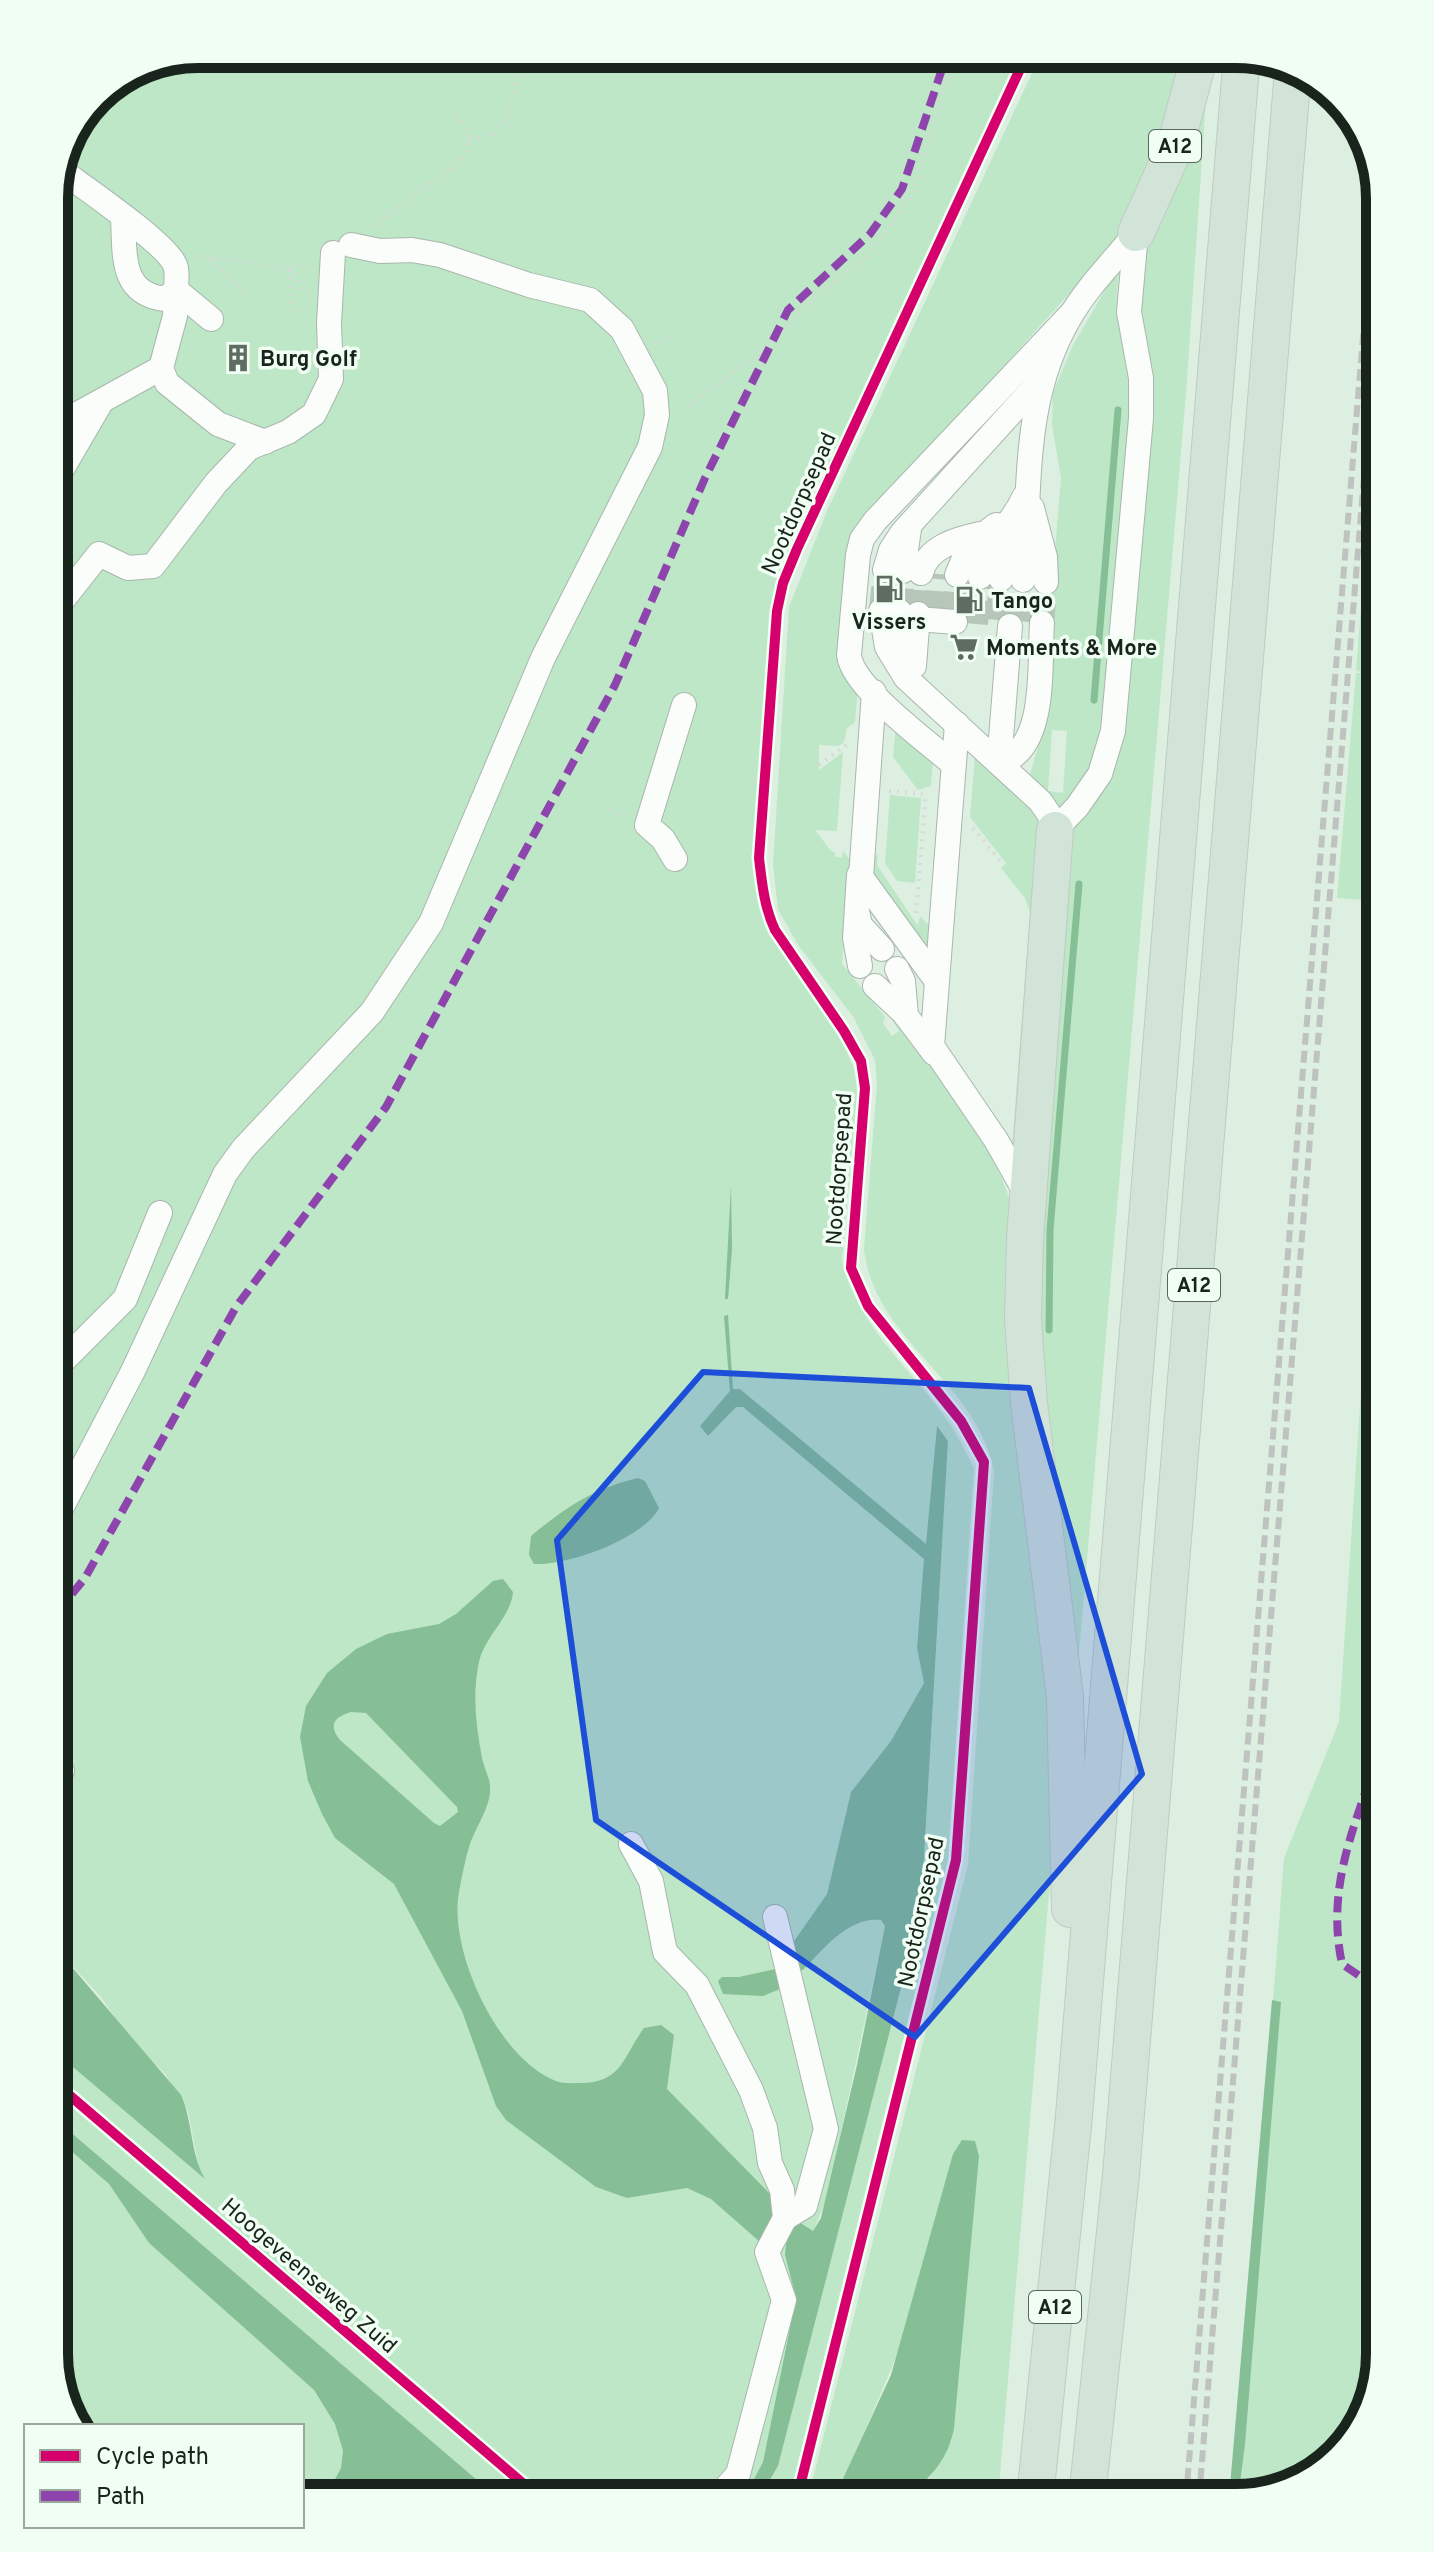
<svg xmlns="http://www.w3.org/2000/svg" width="1434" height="2552" font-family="Overpass,sans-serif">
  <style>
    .green { fill: #bde7c7; fill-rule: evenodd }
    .water { fill: #86be95; fill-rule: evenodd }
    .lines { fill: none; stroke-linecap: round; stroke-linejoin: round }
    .stream { stroke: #86be95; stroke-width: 7 }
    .minor-tunnel { stroke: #b6c7ba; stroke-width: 24; stroke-dasharray: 24 12; stroke-linecap: butt }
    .minor-casing { stroke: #a9b7ac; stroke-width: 26 }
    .highway-casing { stroke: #c1cac3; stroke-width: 38 }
    .path { stroke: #d6dbd8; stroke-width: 4; stroke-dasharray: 2 6; stroke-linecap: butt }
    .minor { stroke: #fafdfa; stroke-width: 24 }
    .highway { stroke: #d2e4d8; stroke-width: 36 }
    .rail { stroke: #bec3bf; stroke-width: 6; stroke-dasharray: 12 6; stroke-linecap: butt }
    .quiet { stroke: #8e44ad; stroke-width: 8; stroke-dasharray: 16 8; stroke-linecap: butt }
    .cycleway-casing { stroke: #f1fef3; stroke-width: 15 }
    .cycleway { stroke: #d6006c; stroke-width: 10 }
    .marked { fill: #1d4ed8; fill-opacity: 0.2; stroke: #1d4ed8; stroke-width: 6; stroke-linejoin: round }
    .labels { text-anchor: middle; stroke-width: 7; stroke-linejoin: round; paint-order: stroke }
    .shield { fill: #f1fef3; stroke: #5a665c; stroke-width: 2 }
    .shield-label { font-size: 20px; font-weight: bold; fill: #19251c }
    .poi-label { font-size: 22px; font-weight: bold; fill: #19251c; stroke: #f1fef3; text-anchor: start }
    .street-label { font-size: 22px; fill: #19251c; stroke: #f1fef3 }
    .rim { fill: none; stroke: #19251c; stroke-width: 10 }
  </style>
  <rect width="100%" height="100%" fill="#ddefe1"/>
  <g class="green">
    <path d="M 198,54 L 1020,54 L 778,578 L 771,612 L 755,875 L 769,932 L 836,1026 L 854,1068 L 857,1093 L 842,1260 C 857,1327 913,1370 950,1424 C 959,1438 966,1453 974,1468 L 948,1859 L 789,2498 L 759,2498 L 778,2466 L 921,1910 L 948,1441 L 937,1427 L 917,1647 L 924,1683 L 891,1741 L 851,1792 L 827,1894 L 794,1941 L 803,1970 C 825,1948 848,1917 882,1920 L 885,1926 L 827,2198 L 813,2232 L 785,2255 L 796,2298 L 763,2462 L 744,2498 L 498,2498 L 54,2118 L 54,2051 L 200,2174 L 188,2111 L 165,2074 L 127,2036 L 101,1997 L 54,1946 L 54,189 L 96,96 L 143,65 Z"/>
    <path d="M 1041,54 L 1182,54 L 1172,103 L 1127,230 L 873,510 L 855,722 L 847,728 L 844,742 L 839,746 L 819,745 L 819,770 L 843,752 L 837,831 L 815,830 L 831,851 L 835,852 L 835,857 L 842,857 L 843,851 L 852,862 L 842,964 L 885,1017 L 883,1023 L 892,1036 L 899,1031 L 891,1018 L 897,1019 C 941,1075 990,1136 1011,1204 L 1046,1596 L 1056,1811 L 998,2498 L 909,2498 L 929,2478 L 952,2440 L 979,2151 C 931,2267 888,2385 834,2498 L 808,2498 L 968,1864 L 994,1472 C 979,1383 872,1339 864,1248 L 877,1084 L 875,1060 L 854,1018 L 798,945 L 778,909 L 773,865 L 789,607 L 827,511 Z"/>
    <polygon points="1207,84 1186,394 1075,1701 1032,1355 1071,833 1100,792 1144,265 1152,223"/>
    <path d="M 1119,266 L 1116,309 L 1132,379 L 1109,705 L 1095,764 L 1071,799 L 1058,809 L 1030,775 L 1039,743 L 1061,478 L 1052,425 L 1053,393 L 1072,347 ZM 1052,730 L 1067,731 L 1063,793 L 1048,791 Z"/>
    <polygon points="1380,384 1380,901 1337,898 1356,673 1362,673 1356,670 1374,445 1379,445 1376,441"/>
    <polygon points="896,725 933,759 931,786 918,790 893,757"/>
    <polygon points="975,755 1042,819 1022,1159 1012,1146 1030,913 1025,898 1001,868 1006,863 970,817"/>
    <polygon points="890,795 921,798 915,883 897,881 885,863"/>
    <polygon points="878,854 877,865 918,926 920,916 929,926 927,949 876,887 868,862"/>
    <polygon points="1380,1104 1380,2363 1356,2434 1292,2487 1235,2498 1284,1858 1339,1722"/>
    <polygon points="54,2136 109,2184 149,2243 314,2390 335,2424 343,2451 341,2468 325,2498 302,2498 302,2426 79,2426 65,2410 54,2354"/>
    <polygon points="448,2485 467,2487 480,2498 411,2498"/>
  </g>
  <g class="water">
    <polygon points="731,1186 732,1249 728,1299 725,1299"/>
    <path d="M 728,1315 L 733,1389 L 740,1389 L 926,1544 L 937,1426 L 948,1441 L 921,1910 L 778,2466 L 759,2498 L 744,2498 L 763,2462 L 796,2298 L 785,2255 L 787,2236 L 799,2222 L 813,2231 L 821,2218 L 857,2065 L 885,1926 L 881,1920 C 848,1917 825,1948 803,1970 L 796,1970 L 794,1941 L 827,1894 L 851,1792 L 891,1741 L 924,1683 L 917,1648 L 924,1559 L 743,1407 L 736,1407 L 708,1436 L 700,1426 L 730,1391 L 724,1316 Z"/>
    <path d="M 638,1478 L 645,1481 L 659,1508 C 643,1539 567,1566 534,1564 L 529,1555 L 531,1536 C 565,1508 594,1488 638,1478 Z"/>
    <path d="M 503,1579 L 513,1592 C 511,1617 485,1636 479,1662 C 472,1694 476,1726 482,1758 C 484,1768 490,1778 490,1787 C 491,1807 476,1826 470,1844 C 465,1859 462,1876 459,1892 C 448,1950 498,2059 556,2081 C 563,2084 572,2083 580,2083 C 623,2083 623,2056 644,2028 L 661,2025 L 674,2035 L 667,2089 L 771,2195 L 776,2214 L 760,2242 L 711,2199 L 687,2188 L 627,2198 L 596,2187 L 506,2120 L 496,2106 L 462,2011 L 394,1884 L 335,1838 L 322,1814 L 308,1781 L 300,1737 L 306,1706 L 327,1673 L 356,1649 L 387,1634 L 439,1624 L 456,1614 L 493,1581 ZM 351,1712 L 366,1713 L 457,1807 L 458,1812 L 440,1826 L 434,1823 L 340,1740 C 328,1725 334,1717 351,1712 Z"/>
    <path d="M 54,1946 L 181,2095 C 193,2122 190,2153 205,2179 L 54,2051 Z"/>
    <polygon points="775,1969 780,1989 763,1996 723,1994 718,1981 722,1977 739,1977"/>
    <polygon points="1272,2000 1281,2002 1245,2444 1238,2498 1229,2498"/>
    <polygon points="54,2118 498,2498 480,2498 467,2488 449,2485 411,2498 325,2498 341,2468 343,2451 335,2424 314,2390 149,2243 109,2184 54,2136"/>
    <path d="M 962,2140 L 975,2141 L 979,2156 L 954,2428 C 949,2459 930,2476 909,2498 L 834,2498 L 891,2375 L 953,2154 Z"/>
  </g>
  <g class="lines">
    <g class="stream">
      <polyline points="1094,700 1118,410"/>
      <polyline points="1049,1330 1050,1230 1079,884"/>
    </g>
    <g class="minor-tunnel">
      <polyline points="881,611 885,570"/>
      <polyline points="900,612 903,571"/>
      <polyline points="918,614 921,573"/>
      <polyline points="936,615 939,574"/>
      <polyline points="954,616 957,575"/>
      <polyline points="998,620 1001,579"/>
      <polyline points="1019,621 1023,580"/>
      <polyline points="1042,623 1046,582"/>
      <polyline points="976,624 980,577"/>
    </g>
    <defs>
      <g id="minor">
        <path d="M 62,171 C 85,188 166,243 175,265 C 178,272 176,283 176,290 L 165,299 C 120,294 125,255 123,218"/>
        <polyline points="176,290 175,316 161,368 167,383 218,424 265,442"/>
        <polyline points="176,290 211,319"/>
        <polyline points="54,427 161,368"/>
        <polyline points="54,483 100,404"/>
        <polyline points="1032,508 1045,557 1046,582"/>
        <polyline points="885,570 891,550 902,533 1040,381"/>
        <polyline points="903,571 909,529"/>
        <path d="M 921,573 C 927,547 957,539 980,534"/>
        <polyline points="957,575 969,546 996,525"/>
        <path d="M 980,577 C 987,536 1010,530 1024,497"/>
        <polyline points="1001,579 1018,520"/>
        <path d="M 1023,580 C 1031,489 1021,400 1070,317 C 1087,287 1114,261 1135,234"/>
        <polyline points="54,611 99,554 128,568 153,566 216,483 249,448 288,432 314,414 331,379 329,323 333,253"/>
        <polyline points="881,611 887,647 906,678 1040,801 1051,817 1055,830"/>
        <polyline points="900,612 902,661"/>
        <polyline points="918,619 955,622"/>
        <path d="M 1010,626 L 999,763 C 1048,750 1039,664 1042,623"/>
        <polyline points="914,666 918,614"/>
        <polyline points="874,692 861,877 936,980"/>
        <polyline points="957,724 932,1046 996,1140 1027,1195"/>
        <path d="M 953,764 C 928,742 852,687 849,655 L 858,555 L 862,539 L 875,521 L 1071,314"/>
        <polyline points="1055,830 1077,807 1100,774 1113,731 1141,418 1141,378 1129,312 1136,233"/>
        <polyline points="675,859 663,839 647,825 684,705"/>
        <polyline points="859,875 855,938 860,966"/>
        <polyline points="857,911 860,925 882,949"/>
        <polyline points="897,969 903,981 906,1016"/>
        <polyline points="875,986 904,1013 934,1053"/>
        <polyline points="54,1365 63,1361 125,1299 160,1213"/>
        <polyline points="54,1522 133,1371 225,1174 243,1149 372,1012 431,923 543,658 650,447 657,415 655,391 622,329 590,300 529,285 440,255 412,250 380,251 351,245"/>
        <polyline points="54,1764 62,1771"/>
        <polyline points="631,1844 651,1881 665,1952 697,1985 751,2090 765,2128 770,2163 782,2190 785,2218 767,2252 784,2300 738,2474 717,2498"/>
        <polyline points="775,1917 826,2129 805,2206 785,2218"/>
      </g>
      <g id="highway">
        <polyline points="1136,233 1175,147 1200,54"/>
        <polyline points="1055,830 1025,1239 1023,1319 1029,1403 1065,1697 1070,1909"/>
        <polyline points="1035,2498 1074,2116 1242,54"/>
        <polyline points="1087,2498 1121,2175 1293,70"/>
      </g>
    </defs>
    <use href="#minor" class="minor-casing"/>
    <use href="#highway" class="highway-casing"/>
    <g class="path">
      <polyline points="470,139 495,134 506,120 523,54"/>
      <path d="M 372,226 C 392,214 409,199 428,185 C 460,163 489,147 451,110"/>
      <polyline points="196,256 289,268 310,264"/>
      <polyline points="209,259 250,299"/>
      <polyline points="289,268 309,295"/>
      <polyline points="289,270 294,317"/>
      <polyline points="655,344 674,335"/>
      <polyline points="680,408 690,405 771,343 818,295 867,256 898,216 915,187 955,54"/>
      <polyline points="819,765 848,744"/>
      <polyline points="889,791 924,794"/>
      <polyline points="608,810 628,818"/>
      <polyline points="973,828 1003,864"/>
      <polyline points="916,913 926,794"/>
    </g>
    <use href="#minor" class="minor"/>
    <use href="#highway" class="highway"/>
    <g class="rail">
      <polyline points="1186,2498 1376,178"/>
      <polyline points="1199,2498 1380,281"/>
    </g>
    <g class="quiet">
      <polyline points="54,1609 63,1605 85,1578 236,1307 386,1107 615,685 705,478 788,310 870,234 902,189 947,54"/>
      <path d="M 1380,1985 L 1370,1983 L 1342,1964 C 1325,1883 1357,1823 1380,1748"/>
    </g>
    <defs>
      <g id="cycleway">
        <polyline points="54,2082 540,2498"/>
        <path d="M 797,2498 L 956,1860 L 984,1462 L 961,1421 L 868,1306 L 851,1268 L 865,1088 L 861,1061 L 844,1031 L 775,930 C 764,906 762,883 759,858 L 777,611 L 783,583 L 797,549 L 1027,54"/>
      </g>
    </defs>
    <use href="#cycleway" class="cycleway-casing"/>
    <use href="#cycleway" class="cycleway"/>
  </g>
  <path class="marked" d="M 703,1372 L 1029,1388 L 1142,1774 L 915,2037 L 596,1820 L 557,1540 Z"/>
  <defs>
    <symbol id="building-bare" viewBox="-9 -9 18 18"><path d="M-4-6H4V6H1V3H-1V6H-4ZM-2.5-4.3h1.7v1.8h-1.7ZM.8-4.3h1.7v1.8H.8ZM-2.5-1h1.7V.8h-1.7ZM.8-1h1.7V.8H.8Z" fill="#5e6c61" stroke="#f1fef3" stroke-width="2.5" paint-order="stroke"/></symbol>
    <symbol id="fuel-bare" viewBox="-9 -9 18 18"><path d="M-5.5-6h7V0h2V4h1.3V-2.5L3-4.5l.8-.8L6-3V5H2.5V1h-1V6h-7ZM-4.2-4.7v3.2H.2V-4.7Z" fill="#5e6c61" stroke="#f1fef3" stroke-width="2.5" paint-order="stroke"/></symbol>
    <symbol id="supermarket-bare" viewBox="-9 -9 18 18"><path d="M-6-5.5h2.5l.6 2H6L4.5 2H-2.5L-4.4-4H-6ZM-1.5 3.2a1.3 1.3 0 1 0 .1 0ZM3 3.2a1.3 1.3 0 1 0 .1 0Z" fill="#5e6c61" stroke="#f1fef3" stroke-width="2.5" paint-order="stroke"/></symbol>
  </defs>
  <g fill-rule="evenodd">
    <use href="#building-bare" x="218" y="338" width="40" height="40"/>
    <use href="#fuel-bare" x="869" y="569" width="40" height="40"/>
    <use href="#fuel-bare" x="949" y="580" width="40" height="40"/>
    <use href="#supermarket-bare" x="944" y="627" width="40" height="40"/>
  </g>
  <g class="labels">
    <g class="shield">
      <rect x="1149" y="130" width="52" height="32" rx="6"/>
      <rect x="1168" y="1269" width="52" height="32" rx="6"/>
      <rect x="1029" y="2291" width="52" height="32" rx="6"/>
    </g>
    <g class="shield-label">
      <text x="1175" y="153">A12</text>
      <text x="1194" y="1292">A12</text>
      <text x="1055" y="2314">A12</text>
    </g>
    <g class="poi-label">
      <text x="260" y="366">Burg Golf</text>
      <text x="991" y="608">Tango</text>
      <text x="889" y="629" text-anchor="middle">Vissers</text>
      <text x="986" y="655">Moments &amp; More</text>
    </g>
    <g class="street-label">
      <text transform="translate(798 503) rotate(-66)" y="8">Nootdorpsepad</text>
      <text transform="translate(838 1169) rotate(-86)" y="8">Nootdorpsepad</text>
      <text transform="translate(920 1912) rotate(-78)" y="8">Nootdorpsepad</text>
      <text transform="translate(310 2275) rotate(41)" y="8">Hoogeveenseweg Zuid</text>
    </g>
  </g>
  <path d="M0 0H1434V2552H0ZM198 68H1236A130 130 0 0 1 1366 198V2354A130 130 0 0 1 1236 2484H198A130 130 0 0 1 68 2354V198A130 130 0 0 1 198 68Z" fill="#f1fef3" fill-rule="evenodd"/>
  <path class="rim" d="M198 68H1236A130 130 0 0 1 1366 198V2354A130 130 0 0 1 1236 2484H198A130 130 0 0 1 68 2354V198A130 130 0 0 1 198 68Z"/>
  <rect x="24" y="2424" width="280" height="104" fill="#f1fef3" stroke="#9ba79d" stroke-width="2"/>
  <rect x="40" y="2450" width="40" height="12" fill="#d6006c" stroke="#9ba79d" stroke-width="2"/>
  <text x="96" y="2464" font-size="24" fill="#19251c">Cycle path</text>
  <rect x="40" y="2490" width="40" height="12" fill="#8e44ad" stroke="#9ba79d" stroke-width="2"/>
  <text x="96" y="2504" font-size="24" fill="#19251c">Path</text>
</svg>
